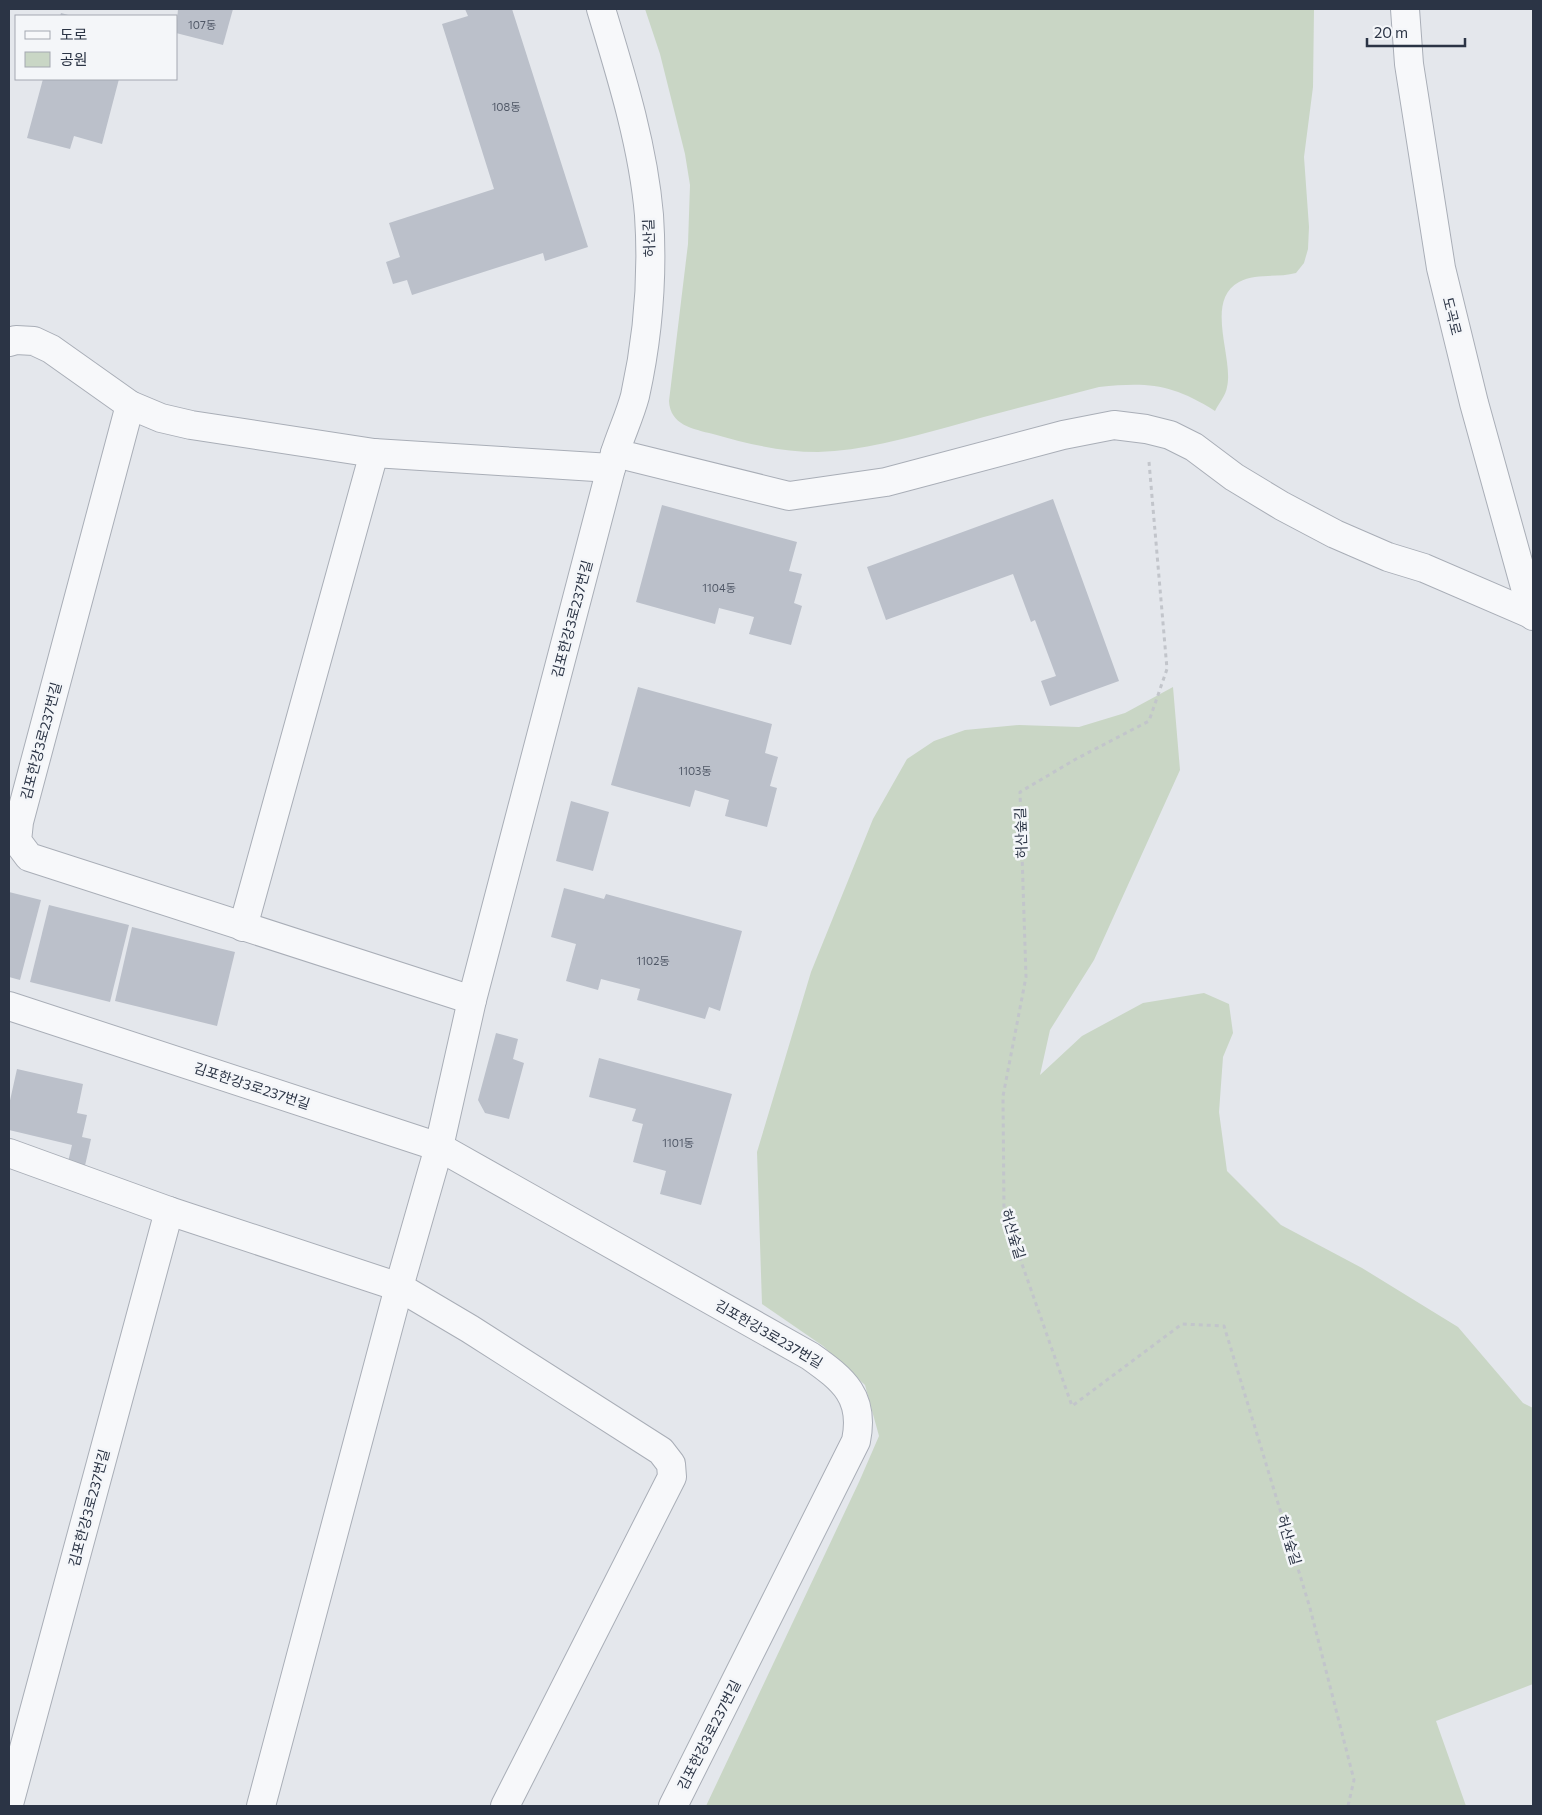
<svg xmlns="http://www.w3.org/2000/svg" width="1542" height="1815" font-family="Commissioner,'Noto Sans KR',sans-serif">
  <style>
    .green { fill: #c9d6c5 }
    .building { fill: #bbc0ca }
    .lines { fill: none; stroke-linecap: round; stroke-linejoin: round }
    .minor-casing { stroke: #a9aeb7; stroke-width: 30 }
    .path { stroke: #c2c5cb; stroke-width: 3; stroke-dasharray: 4 4; stroke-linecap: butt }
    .minor { stroke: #f7f8fa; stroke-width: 28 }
    .labels { text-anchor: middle; stroke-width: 5; stroke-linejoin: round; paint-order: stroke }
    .number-label { font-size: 11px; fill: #4f5766 }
    .street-label { font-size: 14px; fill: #2b3445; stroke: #f4f6f9 }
  </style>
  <rect width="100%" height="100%" fill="#e4e7ec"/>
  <g class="green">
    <path d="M 645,9 L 1314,9 L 1313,87 L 1304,157 L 1309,227 L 1308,249 L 1304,263 L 1296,273 C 1278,278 1256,273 1239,282 C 1204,301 1234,358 1227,387 C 1226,395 1219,403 1215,411 C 1172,384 1149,382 1099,387 C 1049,400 998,413 948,427 C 906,438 862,451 818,452 C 782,452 748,444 713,434 C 693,429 670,425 669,401 L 688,244 L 690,185 L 685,154 L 660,54 Z"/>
    <polygon points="1173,687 1180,770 1094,960 1050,1030 1040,1075 1082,1036 1143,1003 1204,993 1229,1004 1233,1033 1223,1057 1219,1112 1227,1171 1281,1225 1362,1268 1458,1327 1523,1403 1533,1408 1533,1684 1436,1721 1466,1806 706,1806 859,1482 879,1436 865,1385 823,1346 762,1304 757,1152 811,972 873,819 907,759 934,741 965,730 1019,725 1079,727 1125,713"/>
  </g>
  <g class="building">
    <polygon points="178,9 233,9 223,45 176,33"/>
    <polygon points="465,9 512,9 588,247 545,261 543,253 412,295 407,280 393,284 386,262 400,257 389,223 494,189 442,24 468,16"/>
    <polygon points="61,13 72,16 60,16"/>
    <polygon points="43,79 119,79 102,144 74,136 70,149 27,138"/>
    <polygon points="1053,499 1119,681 1050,706 1041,681 1056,676 1035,620 1031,622 1013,574 886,620 867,567"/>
    <polygon points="662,505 797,542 789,571 802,574 794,603 802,606 791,645 749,634 754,617 719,608 715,624 636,602"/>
    <polygon points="638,687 772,724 765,753 778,757 770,786 777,788 767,827 725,816 729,800 695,790 690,807 611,785"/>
    <polygon points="571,801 609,812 593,871 556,861"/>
    <polygon points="564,888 604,899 606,894 742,931 720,1011 709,1007 705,1019 637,1000 640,989 601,979 598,990 566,981 576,944 551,937"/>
    <polygon points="9,892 41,900 20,980 9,977"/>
    <polygon points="49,905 129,925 110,1002 30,982"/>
    <polygon points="132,927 235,952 217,1026 115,1001"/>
    <polygon points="496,1033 518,1039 513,1059 524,1063 509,1119 485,1113 478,1100"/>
    <polygon points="599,1058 732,1094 701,1205 660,1194 666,1171 633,1162 643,1124 632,1121 636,1109 589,1097"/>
    <polygon points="17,1069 83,1084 77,1113 87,1115 82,1137 91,1139 84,1170 67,1166 72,1145 9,1130 9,1105"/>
  </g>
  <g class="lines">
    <defs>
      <g id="minor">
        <polyline points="1405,9 1409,64 1441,268 1474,403 1533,616"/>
        <polyline points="9,342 16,340 34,341 51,349 130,405 161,418 191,425 374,453 611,468"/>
        <polyline points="130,405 19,822 17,841 29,857 472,1000"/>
        <polyline points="615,453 789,496 886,482 1063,435 1114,425 1146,429 1170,435 1194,447 1234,477 1282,506 1335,534 1388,557 1424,568 1533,615"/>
        <polyline points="243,927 374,453"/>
        <path d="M 9,1006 L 439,1147 L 810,1356 C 844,1380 865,1397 856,1441 L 673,1806"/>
        <polyline points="9,1153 169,1211 399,1287 470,1329 661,1451 671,1464 672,1477 505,1806"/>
        <polyline points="9,1804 169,1211"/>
        <path d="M 261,1806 L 399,1287 L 439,1147 L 472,1000 L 615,453 C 621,434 630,415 635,396 C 648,337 653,275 649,215 C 643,145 621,75 601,9"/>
      </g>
    </defs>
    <use href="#minor" class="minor-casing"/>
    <polyline class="path" points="1149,462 1167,669 1149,721 1076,759 1020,792 1026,977 1003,1096 1004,1213 1072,1406 1182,1324 1224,1326 1310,1608 1354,1780 1348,1806"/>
    <use href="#minor" class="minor"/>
  </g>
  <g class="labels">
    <g class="number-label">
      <text x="202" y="29">107동</text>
      <text x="506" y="111">108동</text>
      <text x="719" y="592">1104동</text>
      <text x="695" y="775">1103동</text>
      <text x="653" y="965">1102동</text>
      <text x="678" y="1147">1101동</text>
    </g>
    <g class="street-label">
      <text transform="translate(649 238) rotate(-92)" y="5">허산길</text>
      <text transform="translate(1452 316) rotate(76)" y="5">도곡로</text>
      <text transform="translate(572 619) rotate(-75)" y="5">김포한강3로237번길</text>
      <text transform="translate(41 741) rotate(-75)" y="5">김포한강3로237번길</text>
      <text transform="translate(1021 833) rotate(-92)" y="5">허산숲길</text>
      <text transform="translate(252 1086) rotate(18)" y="5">김포한강3로237번길</text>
      <text transform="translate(1013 1234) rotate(73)" y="5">허산숲길</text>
      <text transform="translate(769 1334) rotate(30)" y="5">김포한강3로237번길</text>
      <text transform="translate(89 1508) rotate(-75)" y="5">김포한강3로237번길</text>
      <text transform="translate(1289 1540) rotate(73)" y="5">허산숲길</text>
      <text transform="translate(709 1735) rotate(-63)" y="5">김포한강3로237번길</text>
    </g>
  </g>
  <rect width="1542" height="1815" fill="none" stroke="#2b3445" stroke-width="20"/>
  <rect x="15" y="15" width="162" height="65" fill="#f4f6f9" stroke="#a4a8b1"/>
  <rect x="25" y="31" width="25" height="8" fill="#f7f8fa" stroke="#a4a8b1"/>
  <text x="60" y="40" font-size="15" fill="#2b3445">도로</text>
  <rect x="25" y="52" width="25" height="15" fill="#c9d6c5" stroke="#a4a8b1"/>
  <text x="60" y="65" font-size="15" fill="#2b3445">공원</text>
  <path d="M1367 38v8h98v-8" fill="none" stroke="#2b3445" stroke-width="2.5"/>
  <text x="1374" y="38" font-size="15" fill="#2b3445" stroke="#f4f6f9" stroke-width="4" paint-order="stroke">20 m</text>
</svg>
